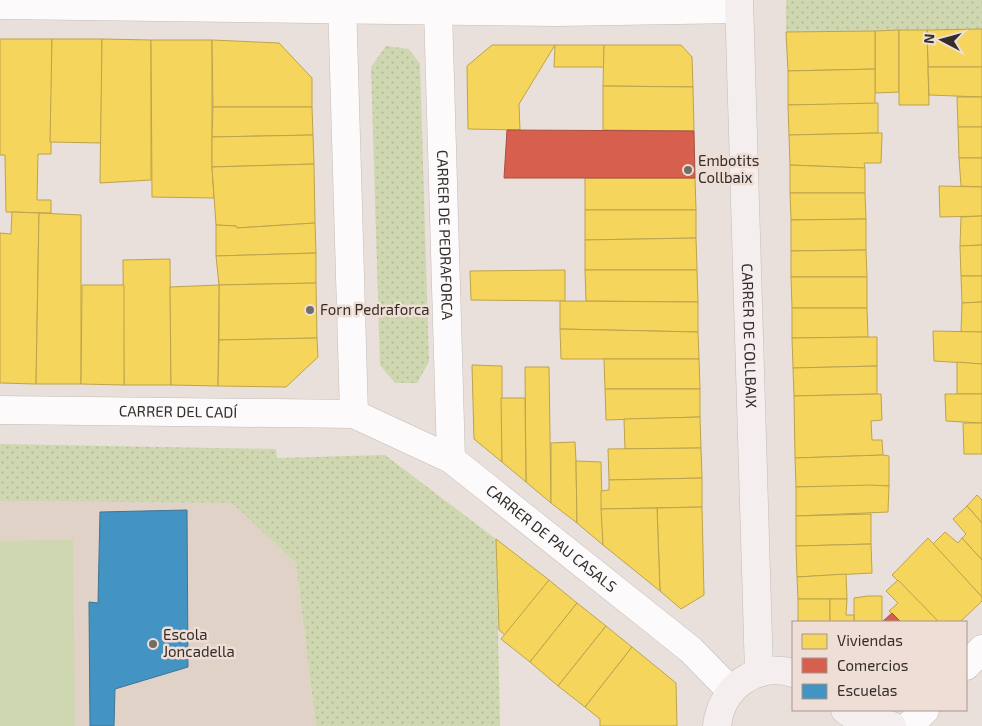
<svg xmlns="http://www.w3.org/2000/svg" width="982" height="726" font-family="'Exo 2',sans-serif">
  <style>
    .education { fill: #e0d2c7 }
    .grass { fill: url(#grass-dots) }
    .pitch { fill: #ced7af }
    .homes { fill: #f6d55c; stroke: #bca34d }
    .shops { fill: #d6604d; stroke: #a55142 }
    .schools { fill: #4393c3; stroke: #3e7495 }
    .lines { fill: none; stroke-linecap: round; stroke-linejoin: round }
    .street-casing { stroke: #c2bcb8; stroke-width: 29 }
    .secondary-casing { stroke: #c2bcb8; stroke-width: 29 }
    .street { stroke: #fcfafa; stroke-width: 28 }
    .secondary { stroke: #f5eeef; stroke-width: 28 }
    .poi-dot { fill: #736c68; stroke: #efded5; stroke-width: 2 }
    .labels { text-anchor: middle; stroke-width: 5; stroke-linejoin: round; paint-order: stroke }
    .poi-label { font-size: 15px; fill: #342d2a; stroke: #efded5; text-anchor: start }
    .street-label { font-size: 15px; fill: #342d2a; stroke: #efded5 }
  </style>
  <defs>
    <pattern id="grass-dots" width="8" height="8" patternUnits="userSpaceOnUse" patternTransform="scale(1.25)"><rect width="8" height="8" fill="#ced7af"/><path d="M2 2h.1M6 6h.1" fill="none" stroke="#b2b997" stroke-width="1.8" stroke-linecap="round"/></pattern>
  </defs>
  <rect width="100%" height="100%" fill="#e9e0db"/>
  <polygon class="education" points="0,501 232,503 296,563 316,726 0,726"/>
  <g class="grass">
    <polygon points="786,0 982,0 982,29 786,32"/>
    <polygon points="386,46 409,49 420,64 429,362 417,383 395,383 380,365 371,67"/>
    <polygon points="0,444 276,449 277,458 385,455 496,539 500,726 316,726 296,563 232,503 0,501"/>
  </g>
  <polygon class="pitch" points="73,540 75,726 0,726 0,541"/>
  <g class="homes">
    <polygon points="982,29 982,67 928,67 927,30"/>
    <polygon points="899,30 899,92 875,93 875,31"/>
    <polygon points="899,30 927,30 929,105 899,105"/>
    <polygon points="875,31 875,69 788,71 786,32"/>
    <polygon points="0,39 52,39 51,154 38,154 37,200 51,200 51,213 6,212 5,155 0,155"/>
    <polygon points="52,39 102,39 101,143 50,142"/>
    <polygon points="102,39 151,40 151,180 100,183"/>
    <polygon points="151,40 212,40 212,167 214,198 152,197"/>
    <polygon points="212,40 279,43 312,78 312,107 213,107"/>
    <polygon points="492,45 555,45 519,104 520,130 468,129 467,66"/>
    <polygon points="555,45 604,45 604,67 554,67"/>
    <polygon points="604,45 681,45 692,57 693,87 603,86"/>
    <polygon points="928,67 982,67 982,97 929,95"/>
    <polygon points="875,69 875,104 788,105 788,71"/>
    <polygon points="603,86 693,87 694,131 603,130"/>
    <polygon points="957,97 982,97 982,127 958,127"/>
    <polygon points="878,103 878,133 789,135 788,105"/>
    <polygon points="213,107 312,107 313,135 212,137"/>
    <polygon points="958,127 982,127 982,158 959,158"/>
    <polygon points="878,133 882,133 882,136 881,163 864,163 865,168 790,165 789,135"/>
    <polygon points="313,135 314,164 212,167 212,137"/>
    <polygon points="959,158 982,158 982,187 961,186"/>
    <polygon points="314,164 315,223 237,228 236,226 216,225 212,167"/>
    <polygon points="790,165 865,168 865,193 790,193"/>
    <polygon points="585,178 695,178 696,210 585,210"/>
    <polygon points="939,186 982,187 982,216 940,217"/>
    <polygon points="790,193 865,193 866,219 791,220"/>
    <polygon points="585,210 696,210 696,238 585,240"/>
    <polygon points="12,212 39,213 36,384 0,383 0,233 11,234"/>
    <polygon points="39,213 81,215 81,384 36,384"/>
    <polygon points="982,216 982,245 960,246 961,217"/>
    <polygon points="866,219 866,250 791,251 791,220"/>
    <polygon points="315,223 316,253 216,256 216,225 236,226 237,228"/>
    <polygon points="696,238 697,270 585,270 585,240"/>
    <polygon points="982,245 982,276 961,276 960,246"/>
    <polygon points="866,250 867,277 791,277 791,251"/>
    <polygon points="316,253 316,283 219,285 216,256"/>
    <polygon points="170,259 171,385 124,385 123,260"/>
    <polygon points="565,270 565,301 471,300 470,271"/>
    <polygon points="585,270 697,270 698,302 586,301"/>
    <polygon points="961,276 982,276 982,302 962,303"/>
    <polygon points="791,277 867,277 867,308 792,308"/>
    <polygon points="316,283 317,338 219,340 219,285"/>
    <polygon points="82,285 124,285 124,385 81,384"/>
    <polygon points="219,285 218,386 171,385 170,287"/>
    <polygon points="560,301 698,302 698,332 560,329"/>
    <polygon points="982,302 982,332 961,332 962,303"/>
    <polygon points="792,308 867,308 868,337 792,338"/>
    <polygon points="560,329 698,332 699,359 561,359"/>
    <polygon points="933,331 982,332 982,364 934,361"/>
    <polygon points="868,337 877,337 877,366 793,368 792,338"/>
    <polygon points="317,338 318,357 286,387 218,386 219,340"/>
    <polygon points="604,359 699,359 700,389 605,389"/>
    <polygon points="957,362 982,364 982,394 957,394"/>
    <polygon points="472,365 502,366 502,462 474,439"/>
    <polygon points="877,366 877,394 794,396 793,368"/>
    <polygon points="525,367 549,367 551,503 526,482"/>
    <polygon points="605,389 700,389 700,417 606,420"/>
    <polygon points="877,394 881,394 882,420 871,421 872,440 882,440 883,455 795,458 794,396"/>
    <polygon points="945,394 982,394 982,423 946,421"/>
    <polygon points="501,398 525,398 526,482 502,462"/>
    <polygon points="700,417 701,448 625,449 624,419"/>
    <polygon points="963,423 982,423 982,454 964,454"/>
    <polygon points="575,442 576,461 577,523 551,503 551,443"/>
    <polygon points="701,448 702,478 609,480 608,449"/>
    <polygon points="883,455 889,456 889,486 796,487 795,458"/>
    <polygon points="576,461 601,462 603,545 577,523"/>
    <polygon points="702,478 702,507 601,509 601,491 609,490 609,480"/>
    <polygon points="870,485 889,486 888,512 796,516 796,487"/>
    <polygon points="977,495 982,500 982,523 967,506"/>
    <polygon points="967,506 982,523 982,560 962,538 966,534 953,519"/>
    <polygon points="702,507 704,595 681,609 660,591 657,508"/>
    <polygon points="657,508 660,591 603,545 601,509"/>
    <polygon points="871,514 871,544 796,546 796,516"/>
    <polygon points="945,532 958,543 962,538 982,560 982,597 933,544"/>
    <polygon points="928,538 982,597 982,601 960,622 939,622 892,575"/>
    <polygon points="496,539 549,580 505,635 499,630"/>
    <polygon points="871,544 872,573 797,577 796,546"/>
    <polygon points="846,574 847,599 798,599 797,577"/>
    <polygon points="549,580 577,603 530,662 501,639"/>
    <polygon points="898,580 939,622 901,622 889,611 898,603 886,591"/>
    <polygon points="868,596 882,596 882,622 854,622 854,598"/>
    <rect x="798" y="599" width="32" height="23"/>
    <polygon points="830,599 847,599 846,615 854,615 854,622 830,622"/>
    <polygon points="577,603 606,626 558,686 530,662"/>
    <polygon points="606,626 632,647 585,707 558,686"/>
    <polygon points="632,647 676,683 677,726 600,726 600,719 585,707"/>
  </g>
  <g class="shops">
    <polygon points="507,130 694,131 695,178 504,178"/>
    <polygon points="892,613 901,622 882,622"/>
  </g>
  <polygon class="schools" points="187,510 188,667 115,689 114,726 90,726 89,602 98,603 100,512"/>
  <g class="lines">
    <defs>
      <g id="street">
        <polyline points="342,0 354,414"/>
        <polyline points="0,5 557,12 739,9"/>
        <path id="s1" d="M 438,10 L 451,459"/>
        <path id="s2" d="M 0,410 L 354,414 L 451,459 L 691,650 L 731,691"/>
        <polyline points="966,666 982,649"/>
        <polyline points="909,726 925,710"/>
      </g>
      <g id="secondary">
        <path id="s3" d="M 739,0 L 759,673"/>
        <polyline points="845,710 849,713 892,726"/>
        <path d="M 717,726 C 721,688 755,662 793,673"/>
      </g>
    </defs>
    <use href="#street" class="street-casing"/>
    <use href="#secondary" class="secondary-casing"/>
    <use href="#street" class="street"/>
    <use href="#secondary" class="secondary"/>
  </g>
  <g class="poi-dot">
    <circle cx="688" cy="170" r="5"/>
    <circle cx="310" cy="310" r="5"/>
    <circle cx="153" cy="644" r="5"/>
  </g>
  <g class="labels">
    <g class="poi-label">
      <text x="698" y="166">Embotits<tspan x="698" dy="17">Collbaix</tspan></text>
      <text x="320" y="315">Forn Pedraforca</text>
      <text x="163" y="640">Escola<tspan x="163" dy="17">Joncadella</tspan></text>
    </g>
    <g class="street-label">
      <text dy="5" stroke="none"><textPath href="#s1" startOffset="225">CARRER DE PEDRAFORCA</textPath></text>
      <text dy="5" stroke="none"><textPath href="#s3" startOffset="336">CARRER DE COLLBAIX</textPath></text>
      <text dy="5" stroke="none"><textPath href="#s2" startOffset="178">CARRER DEL CADÍ</textPath></text>
      <text dy="5" stroke="none"><textPath href="#s2" startOffset="589">CARRER DE PAU CASALS</textPath></text>
    </g>
  </g>
  <rect x="792" y="621" width="175" height="90" fill="#efded5" stroke="#a49791"/>
  <rect x="802" y="634" width="25" height="15" fill="#f6d55c" stroke="#a49791"/>
  <text x="837" y="646" font-size="15" fill="#342d2a">Viviendas</text>
  <rect x="802" y="658" width="25" height="15" fill="#d6604d" stroke="#a49791"/>
  <text x="837" y="671" font-size="15" fill="#342d2a">Comercios</text>
  <rect x="802" y="684" width="25" height="15" fill="#4393c3" stroke="#a49791"/>
  <text x="837" y="696" font-size="15" fill="#342d2a">Escuelas</text>
  <g transform="translate(942 40) rotate(276)" stroke="#efded5" stroke-width="4" paint-order="stroke">
  <path d="M0-4L9 19L0 12L-9 19Z" fill="#342d2a"/>
  <text y="-8" font-size="14" font-weight="bold" text-anchor="middle" fill="#342d2a">N</text>
  </g>
</svg>
